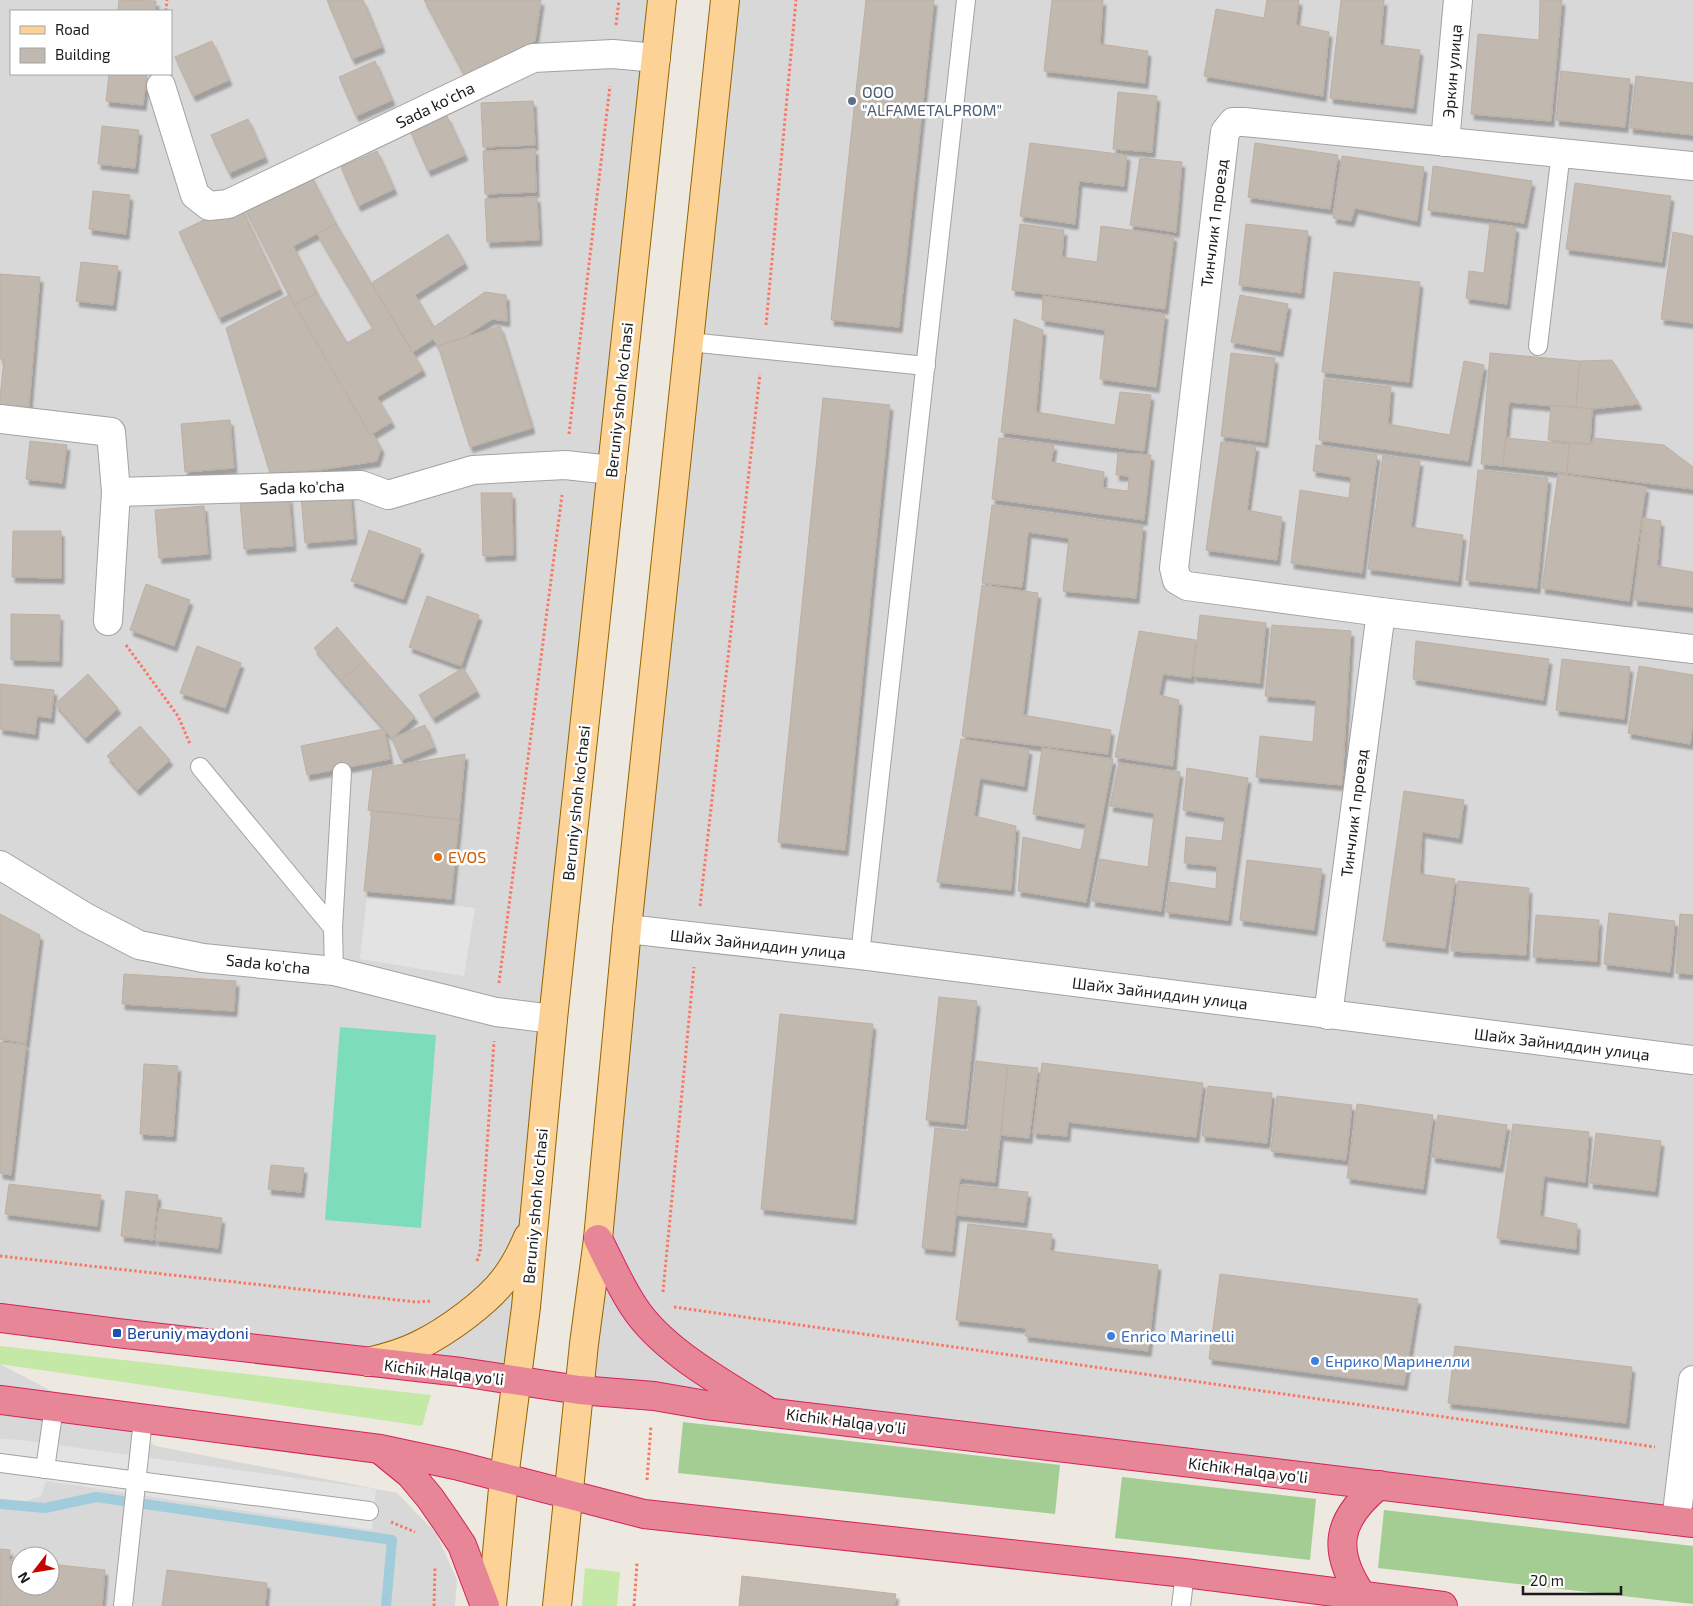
<svg xmlns="http://www.w3.org/2000/svg" width="1693" height="1606" font-family="'Exo 2',sans-serif">
  <style>
    .residential { fill: #d9d8d8; fill-rule: evenodd }
    .grass { fill: #c4e8a5 }
    .forest { fill: #a4cd94 }
    .pitch { fill: #7dddba }
    .parking { fill: #e3e3e3 }
    .lines { fill: none; stroke-linecap: round; stroke-linejoin: round }
    .stream { stroke: #a0ccdb; stroke-width: 10 }
    .building { fill: #c1b8b0; stroke: #beafa3; filter: url(#shadow) }
    .lane-casing { stroke: #a2a2a2; stroke-width: 20 }
    .street-casing { stroke: #a2a2a2; stroke-width: 30 }
    .primary-casing { stroke: #926500; stroke-width: 30 }
    .highway-casing { stroke: #d5235c; stroke-width: 30 }
    .path { stroke: #fa7764; stroke-width: 3; stroke-dasharray: 2.5 2.5; stroke-linecap: butt }
    .lane { stroke: #fff; stroke-width: 18 }
    .street { stroke: #fff; stroke-width: 28 }
    .primary { stroke: #fcd296; stroke-width: 28 }
    .highway { stroke: #e68696; stroke-width: 28 }
    .service-dot { fill: #5c6f8a; stroke: #fff; stroke-width: 2 }
    .food-dot { fill: #e8710a; stroke: #fff; stroke-width: 2 }
    .transit-dot { fill: #1a4fb4; stroke: #fff; stroke-width: 2 }
    .shop-dot { fill: #3f7fe0; stroke: #fff; stroke-width: 2 }
    .labels { text-anchor: middle; stroke-width: 5; stroke-linejoin: round; paint-order: stroke }
    .street-label { font-size: 16px; fill: #1b1b1b; stroke: #fff }
    .service-label { font-size: 16px; fill: #4e5e75; stroke: #fff; text-anchor: start }
    .food-label { font-size: 16px; fill: #c56008; stroke: #fff; text-anchor: start }
    .transit-label { font-size: 16px; fill: #164399; stroke: #fff; text-anchor: start }
    .shop-label { font-size: 16px; fill: #366cbe; stroke: #fff; text-anchor: start }
  </style>
  <defs>
    <filter id="shadow"><feDropShadow dx="3" dy="5.5" stdDeviation="1" flood-color="#0004"/></filter>
  </defs>
  <rect width="100%" height="100%" fill="#ede9e0"/>
  <g class="residential">
    <path d="M 0,0 L 662,0 L 517,1381 L 0,1318 ZM 11,11 L 171,11 L 171,74 L 11,74 Z"/>
    <polygon points="725,0 1693,0 1693,1523 579,1390"/>
    <path d="M 0,1364 L 156,1446 L 397,1493 L 436,1533 L 457,1580 L 455,1606 L 0,1606 ZM 20,1556 L 50,1556 L 50,1586 L 20,1586 Z"/>
  </g>
  <g class="grass">
    <polygon points="0,1346 431,1395 422,1426 0,1364"/>
    <polygon points="585,1568 620,1572 617,1606 582,1606"/>
  </g>
  <g class="forest">
    <polygon points="683,1422 1060,1465 1055,1514 678,1473"/>
    <polygon points="1122,1477 1316,1499 1310,1560 1115,1538"/>
    <polygon points="1384,1510 1693,1546 1693,1604 1378,1568"/>
  </g>
  <polygon class="pitch" points="340,1027 436,1035 421,1228 325,1220"/>
  <g class="parking">
    <polygon points="367,896 475,908 464,976 360,959"/>
    <polygon points="0,1439 21,1440 376,1489 372,1530 46,1481 41,1496 26,1501 0,1500"/>
  </g>
  <g class="lines">
    <polyline class="stream" points="0,1504 45,1508 96,1497 392,1540 386,1606"/>
  </g>
  <g class="building">
    <polygon points="119,0 156,1 155,11 118,11"/>
    <polygon points="327,0 363,0 382,47 352,59"/>
    <polygon points="424,0 541,0 535,41 466,78"/>
    <polygon points="866,0 934,0 899,327 831,320"/>
    <polygon points="1052,0 1103,0 1100,44 1148,51 1145,83 1044,71"/>
    <polygon points="1267,0 1299,0 1296,25 1329,32 1323,96 1204,76 1216,9 1264,18"/>
    <polygon points="1341,0 1384,0 1380,45 1420,50 1413,108 1330,98"/>
    <polygon points="1540,0 1562,0 1551,121 1471,114 1478,34 1539,40"/>
    <polygon points="212,41 229,80 193,96 175,57"/>
    <polygon points="375,61 392,100 356,116 339,77"/>
    <polygon points="1561,71 1630,79 1625,127 1556,120"/>
    <polygon points="109,74 147,74 143,105 106,101"/>
    <polygon points="1636,76 1693,83 1693,135 1630,128"/>
    <polygon points="1118,92 1157,96 1152,152 1113,149"/>
    <polygon points="533,101 535,145 483,147 481,103"/>
    <polygon points="447,116 465,155 428,171 411,133"/>
    <polygon points="248,119 265,157 229,173 211,135"/>
    <polygon points="102,126 139,130 135,168 98,164"/>
    <polygon points="1030,143 1127,155 1124,186 1079,181 1075,224 1020,216"/>
    <polygon points="1255,143 1338,155 1330,209 1248,197"/>
    <polygon points="535,149 536,192 485,194 483,151"/>
    <polygon points="377,151 394,189 358,206 341,167"/>
    <polygon points="1342,156 1424,167 1417,221 1355,208 1351,221 1333,218"/>
    <polygon points="1140,158 1182,162 1176,232 1130,225"/>
    <polygon points="1433,166 1532,181 1524,223 1428,210"/>
    <polygon points="309,172 336,224 293,246 317,293 294,305 243,205"/>
    <polygon points="1575,183 1671,196 1662,262 1566,249"/>
    <polygon points="93,191 130,195 126,234 89,229"/>
    <polygon points="537,197 539,240 487,242 485,199"/>
    <polygon points="239,203 280,289 219,318 179,232"/>
    <polygon points="1490,223 1516,227 1507,304 1466,298 1469,271 1484,273"/>
    <polygon points="336,224 423,370 377,397 392,422 370,435 294,305 317,293 347,343 373,328 317,234"/>
    <polygon points="1020,224 1064,230 1062,257 1097,262 1101,226 1174,236 1165,309 1012,290"/>
    <polygon points="1246,224 1308,231 1301,293 1239,285"/>
    <polygon points="1673,232 1693,236 1693,323 1661,319"/>
    <polygon points="448,234 465,263 415,295 434,327 485,292 506,295 507,321 492,319 463,338 438,346 433,339 413,352 373,286 373,282"/>
    <polygon points="81,262 118,266 113,305 76,301"/>
    <polygon points="1334,272 1420,282 1409,382 1322,372"/>
    <polygon points="0,274 40,277 28,417 0,414 0,398 4,359 0,359"/>
    <polygon points="289,295 370,435 373,434 381,448 377,461 319,470 270,473 226,328"/>
    <polygon points="1240,295 1288,304 1280,351 1231,342"/>
    <polygon points="1043,296 1165,314 1156,387 1100,379 1105,330 1042,320"/>
    <polygon points="1014,319 1043,330 1036,412 1115,425 1120,392 1151,395 1144,451 1001,432"/>
    <polygon points="500,326 532,428 470,447 438,346"/>
    <polygon points="1231,353 1275,358 1265,442 1221,436"/>
    <polygon points="1490,353 1580,361 1576,408 1509,402 1503,466 1481,464"/>
    <polygon points="1612,360 1639,404 1592,409 1576,408 1580,361"/>
    <polygon points="1464,361 1484,365 1468,461 1319,440 1324,379 1391,387 1388,424 1450,435"/>
    <polygon points="823,398 890,405 845,850 778,842"/>
    <polygon points="1551,405 1592,409 1590,444 1548,440"/>
    <polygon points="230,420 234,468 185,472 181,424"/>
    <polygon points="999,438 1054,445 1051,462 1104,472 1103,488 1128,491 1129,476 1116,475 1118,453 1151,455 1144,520 992,499"/>
    <polygon points="1506,438 1569,444 1567,473 1503,466"/>
    <polygon points="1593,438 1664,445 1693,467 1693,489 1567,473 1569,444 1592,444"/>
    <polygon points="30,441 67,445 62,483 26,479"/>
    <polygon points="1221,442 1256,446 1247,510 1282,517 1277,560 1206,550"/>
    <polygon points="1316,445 1377,455 1362,573 1291,563 1300,490 1349,498 1351,477 1313,471"/>
    <polygon points="1383,455 1420,461 1411,527 1463,535 1458,581 1368,569"/>
    <polygon points="1478,470 1548,478 1537,588 1466,580"/>
    <polygon points="1558,474 1646,487 1629,601 1542,588"/>
    <polygon points="350,491 354,539 305,543 301,495"/>
    <polygon points="481,493 512,493 513,555 483,556"/>
    <polygon points="289,497 293,546 244,549 240,501"/>
    <polygon points="992,505 1143,526 1136,598 1063,591 1069,538 1028,532 1022,587 982,583"/>
    <polygon points="204,506 208,554 159,558 155,510"/>
    <polygon points="1643,518 1661,521 1657,566 1693,572 1693,607 1634,600"/>
    <polygon points="369,530 421,549 403,599 351,581"/>
    <polygon points="13,531 61,531 61,578 12,577"/>
    <polygon points="146,584 190,600 174,646 130,630"/>
    <polygon points="982,585 1038,593 1023,715 1111,730 1108,754 962,736"/>
    <polygon points="427,596 479,615 461,666 409,647"/>
    <polygon points="11,614 60,615 59,661 11,660"/>
    <polygon points="1200,615 1266,623 1260,683 1193,676"/>
    <polygon points="1272,625 1351,631 1342,785 1256,777 1260,736 1313,742 1316,700 1265,696"/>
    <polygon points="337,627 365,660 341,680 314,648"/>
    <polygon points="1139,631 1196,640 1191,678 1163,674 1159,695 1179,700 1173,766 1115,757"/>
    <polygon points="1416,641 1549,659 1543,700 1413,679"/>
    <polygon points="197,646 241,663 225,708 180,693"/>
    <polygon points="1562,659 1630,667 1624,719 1556,710"/>
    <polygon points="365,660 415,717 392,738 341,680"/>
    <polygon points="1639,666 1693,675 1693,723 1690,744 1628,733"/>
    <polygon points="463,668 477,691 433,718 419,695"/>
    <polygon points="88,674 118,708 85,738 55,704"/>
    <polygon points="0,684 54,690 51,718 37,716 35,734 0,729"/>
    <polygon points="425,725 434,747 401,760 392,738"/>
    <polygon points="140,726 170,760 137,790 107,756"/>
    <polygon points="384,729 390,759 307,775 301,746"/>
    <polygon points="961,739 1029,749 1024,786 980,778 974,816 1016,826 1011,890 937,882"/>
    <polygon points="1042,748 1113,759 1086,902 1018,891 1023,837 1081,850 1086,824 1033,814"/>
    <polygon points="465,754 459,820 368,810 373,769"/>
    <polygon points="1119,763 1180,772 1161,911 1092,901 1100,859 1148,867 1154,813 1110,806"/>
    <polygon points="1187,768 1248,778 1228,920 1166,912 1170,882 1216,889 1217,866 1184,863 1186,837 1222,841 1225,817 1183,810"/>
    <polygon points="1404,791 1464,800 1459,838 1422,832 1420,874 1455,879 1445,948 1383,941"/>
    <polygon points="372,811 459,820 451,899 364,891"/>
    <polygon points="1247,860 1322,869 1314,930 1240,920"/>
    <polygon points="1458,881 1529,888 1526,955 1451,951"/>
    <polygon points="1609,913 1675,921 1670,972 1604,964"/>
    <polygon points="0,914 40,935 26,1043 0,1039"/>
    <polygon points="1680,914 1693,915 1693,974 1676,973"/>
    <polygon points="1536,915 1599,920 1597,961 1533,957"/>
    <polygon points="124,974 236,981 234,1011 122,1004"/>
    <polygon points="939,997 977,1001 964,1124 926,1120"/>
    <polygon points="780,1014 873,1024 853,1219 761,1209"/>
    <polygon points="0,1042 26,1045 11,1175 0,1173"/>
    <polygon points="976,1061 1008,1065 995,1182 960,1178 952,1251 922,1248 935,1128 968,1132"/>
    <polygon points="1042,1063 1203,1083 1196,1137 1068,1122 1067,1136 1033,1133"/>
    <polygon points="144,1064 178,1066 173,1136 140,1134"/>
    <polygon points="1008,1065 1038,1068 1029,1138 1001,1135"/>
    <polygon points="1208,1086 1272,1093 1267,1143 1202,1136"/>
    <polygon points="1277,1096 1352,1105 1346,1160 1271,1151"/>
    <polygon points="1357,1104 1433,1115 1423,1189 1347,1178"/>
    <polygon points="1438,1115 1507,1125 1500,1167 1432,1157"/>
    <polygon points="1513,1124 1589,1132 1585,1182 1544,1176 1540,1216 1577,1224 1576,1249 1497,1238"/>
    <polygon points="1596,1133 1661,1141 1655,1191 1590,1183"/>
    <polygon points="271,1165 304,1168 301,1192 268,1189"/>
    <polygon points="9,1184 101,1195 97,1226 5,1214"/>
    <polygon points="960,1185 1028,1192 1024,1222 956,1215"/>
    <polygon points="126,1191 158,1195 153,1240 121,1236"/>
    <polygon points="159,1209 222,1218 218,1248 155,1240"/>
    <polygon points="968,1224 1052,1234 1050,1251 1158,1265 1148,1351 1025,1336 1026,1328 956,1320"/>
    <polygon points="1220,1274 1418,1299 1404,1385 1209,1359"/>
    <polygon points="1455,1346 1632,1367 1626,1423 1448,1403"/>
    <polygon points="0,1549 10,1550 9,1560 20,1561 20,1586 50,1586 50,1564 105,1570 102,1606 0,1606"/>
    <polygon points="167,1570 267,1583 265,1606 162,1606"/>
    <polygon points="742,1576 896,1594 894,1606 739,1606"/>
  </g>
  <g class="lines">
    <defs>
      <g id="lane">
        <polyline points="689,342 926,366"/>
        <polyline points="1538,346 1561,152"/>
        <polyline points="200,767 333,928"/>
        <polyline points="860,955 966,0"/>
        <polyline points="334,971 333,928 342,772"/>
        <polyline points="0,1463 369,1511"/>
        <polyline points="45,1469 54,1407"/>
        <polyline points="123,1606 143,1419"/>
        <polyline points="1181,1606 1185,1573"/>
      </g>
      <g id="street">
        <polyline points="161,86 195,195 209,206 228,204 533,58 613,54 656,58"/>
        <polyline points="1445,142 1458,0"/>
        <polyline points="1693,166 1244,122 1233,122 1225,132 1174,568 1177,580 1187,586 1381,612 1693,649"/>
        <polyline points="0,419 111,432 116,492 108,621"/>
        <polyline points="116,492 361,485 388,495 473,470 565,465 612,470"/>
        <polyline points="0,865 85,917 139,945 203,958 334,971 496,1012 553,1019"/>
        <polyline points="627,929 860,955 1693,1060"/>
        <polyline points="1328,1015 1381,612"/>
        <polyline points="1676,1521 1693,1380"/>
      </g>
      <g id="primary">
        <path d="M 368,1362 C 385,1358 403,1353 419,1345 C 446,1332 488,1302 506,1277 C 515,1265 522,1251 528,1237"/>
        <polyline points="492,1606 504,1478 526,1307 553,1019 662,0"/>
        <polyline points="557,1606 584,1344 598,1239 627,929 725,0"/>
      </g>
      <g id="highway">
        <path d="M 598,1239 C 609,1261 620,1286 634,1307 C 662,1350 721,1382 764,1409"/>
        <polyline points="0,1318 117,1333 461,1372 579,1390 654,1396 706,1405 1693,1523"/>
        <polyline points="0,1400 380,1449 455,1465 644,1514 1185,1573 1443,1606"/>
        <polyline points="383,1452 410,1474 430,1498 446,1521 462,1545 485,1606"/>
        <path d="M 1363,1597 C 1331,1551 1336,1520 1379,1485"/>
      </g>
    </defs>
    <use href="#lane" class="lane-casing"/>
    <use href="#street" class="street-casing"/>
    <use href="#primary" class="primary-casing"/>
    <use href="#highway" class="highway-casing"/>
    <g class="path">
      <polyline points="166,11 167,0"/>
      <polyline points="616,25 619,0"/>
      <polyline points="766,325 796,0"/>
      <polyline points="569,434 610,86"/>
      <polyline points="126,645 178,716 190,744"/>
      <polyline points="700,906 760,374"/>
      <polyline points="499,983 562,495"/>
      <polyline points="0,1256 416,1302 432,1301"/>
      <polyline points="477,1261 480,1252 494,1041"/>
      <polyline points="663,1292 694,967"/>
      <polyline points="674,1307 1655,1447"/>
      <polyline points="647,1480 651,1426"/>
      <polyline points="391,1522 415,1532"/>
      <polyline points="434,1606 435,1567"/>
      <polyline points="634,1606 637,1563"/>
    </g>
    <use href="#lane" class="lane"/>
    <use href="#street" class="street"/>
    <use href="#primary" class="primary"/>
    <use href="#highway" class="highway"/>
  </g>
  <circle class="service-dot" cx="852" cy="101" r="5"/>
  <circle class="food-dot" cx="438" cy="857" r="5"/>
  <rect class="transit-dot" x="112" y="1328" width="10" height="10" rx="2.5"/>
  <g class="shop-dot">
    <circle cx="1111" cy="1336" r="5"/>
    <circle cx="1315" cy="1361" r="5"/>
  </g>
  <g class="labels">
    <g class="street-label">
      <text transform="translate(1452 71) rotate(-85)" y="6">Эркин улица</text>
      <text transform="translate(435 105) rotate(-26)" y="6">Sada ko'cha</text>
      <text transform="translate(1214 223) rotate(-83)" y="6">Тинчлик 1 проезд</text>
      <text transform="translate(619 400) rotate(-84)" y="6">Beruniy shoh ko'chasi</text>
      <text transform="translate(302 487) rotate(-2)" y="6">Sada ko'cha</text>
      <text transform="translate(576 803) rotate(-84)" y="6">Beruniy shoh ko'chasi</text>
      <text transform="translate(1354 813) rotate(-83)" y="6">Тинчлик 1 проезд</text>
      <text transform="translate(758 944) rotate(6)" y="6">Шайх Зайниддин улица</text>
      <text transform="translate(268 964) rotate(6)" y="6">Sada ko'cha</text>
      <text transform="translate(1160 993) rotate(7)" y="6">Шайх Зайниддин улица</text>
      <text transform="translate(1562 1044) rotate(7)" y="6">Шайх Зайниддин улица</text>
      <text transform="translate(535 1206) rotate(-85)" y="6">Beruniy shoh ko'chasi</text>
      <text transform="translate(444 1372) rotate(7)" y="6">Kichik Halqa yo'li</text>
      <text transform="translate(846 1421) rotate(7)" y="6">Kichik Halqa yo'li</text>
      <text transform="translate(1248 1470) rotate(7)" y="6">Kichik Halqa yo'li</text>
    </g>
    <g class="service-label">
      <text x="862" y="98">OOO<tspan x="862" dy="18">"ALFAMETALPROM"</tspan></text>
    </g>
    <g class="food-label">
      <text x="448" y="863">EVOS</text>
    </g>
    <g class="transit-label">
      <text x="127" y="1339">Beruniy maydoni</text>
    </g>
    <g class="shop-label">
      <text x="1121" y="1342">Enrico Marinelli</text>
      <text x="1325" y="1367">Енрико Маринелли</text>
    </g>
  </g>
  <rect x="10" y="10" width="162" height="65" fill="#ffffff" stroke="#a4a4a4"/>
  <rect x="20" y="26" width="25" height="8" fill="#fcd296" stroke="#a4a4a4"/>
  <text x="55" y="35" font-size="15" fill="#1b1b1b">Road</text>
  <rect x="20" y="48" width="25" height="15" fill="#c1b8b0" stroke="#a4a4a4"/>
  <text x="55" y="60" font-size="15" fill="#1b1b1b">Building</text>
  <g transform="translate(35 1571) rotate(239)"><circle r="24" fill="#ffffff" stroke="#a4a4a4"/>
  <path d="M0-4L9 19L0 12L-9 19Z" fill="#c60500"/>
  <text y="-8" font-size="14" font-weight="bold" text-anchor="middle" fill="#1b1b1b">N</text>
  </g>
  <path d="M1523 1586v8h98v-8" fill="none" stroke="#1b1b1b" stroke-width="2.5"/>
  <text x="1530" y="1586" font-size="15" fill="#1b1b1b" stroke="#ffffff" stroke-width="4" paint-order="stroke">20 m</text>
</svg>
